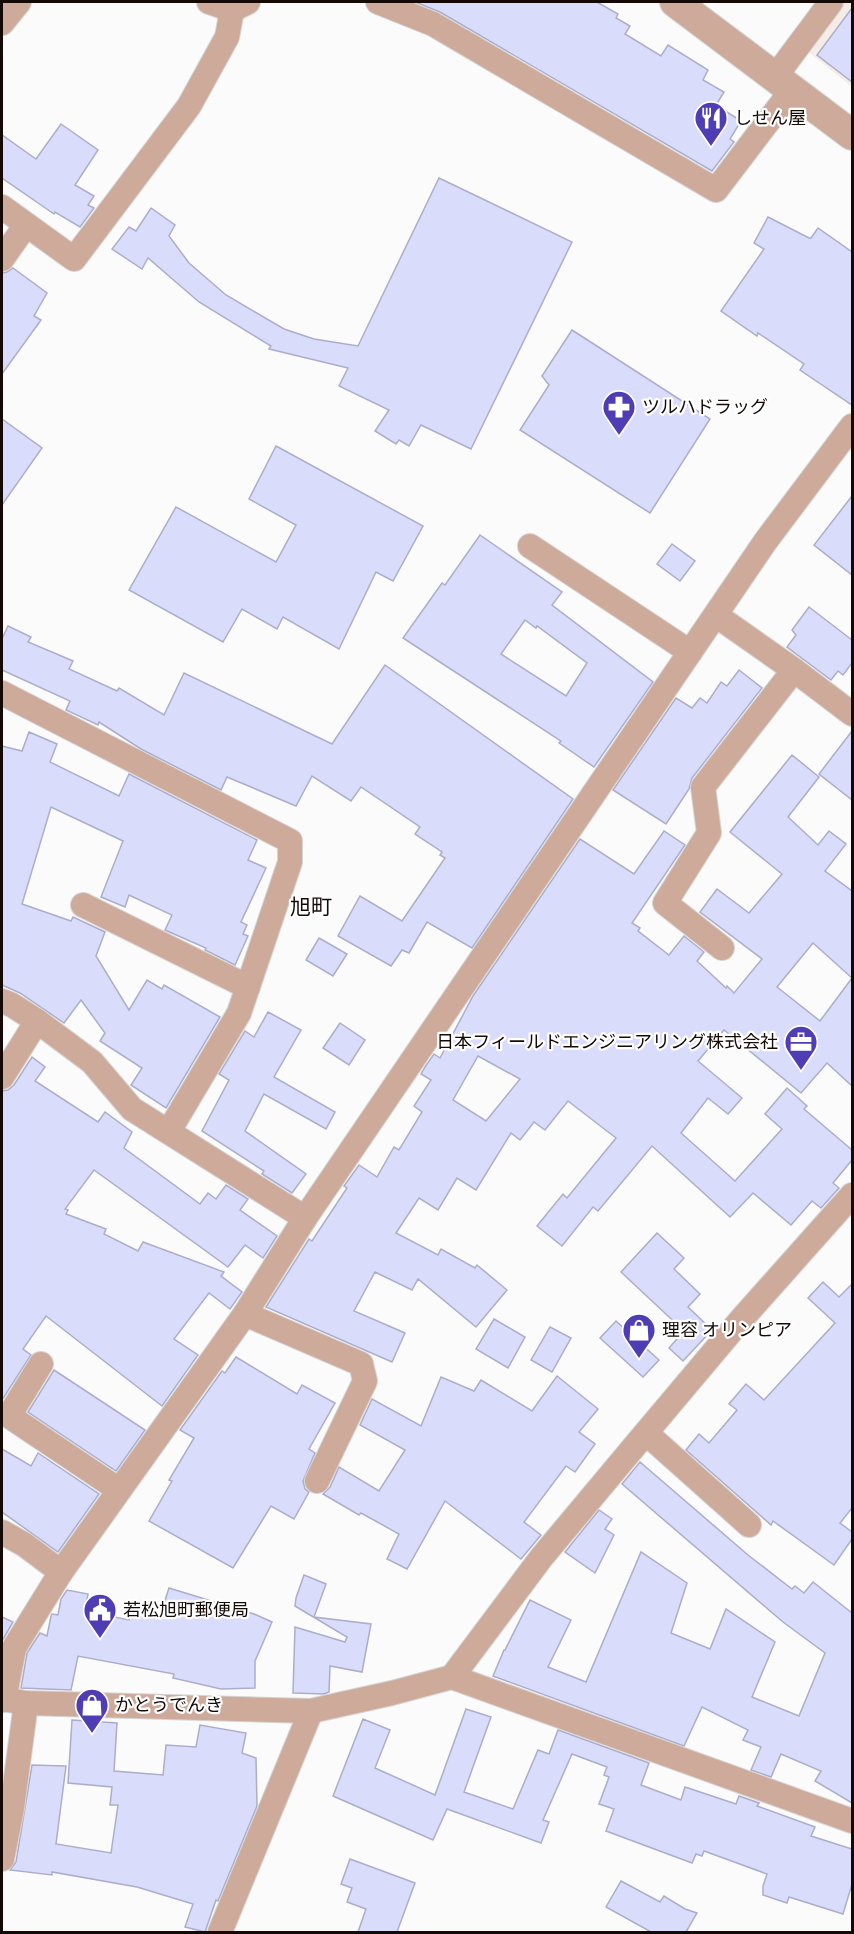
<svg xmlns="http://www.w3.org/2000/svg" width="854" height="1934" font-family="Cabin,'Noto Sans JP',sans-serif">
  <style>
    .built { fill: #f5ece8 }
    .building { fill: #dadcfc; stroke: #abadcb; stroke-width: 1.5; fill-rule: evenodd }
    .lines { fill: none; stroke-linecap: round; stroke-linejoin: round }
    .minor-casing { stroke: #d6d4d4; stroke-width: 26 }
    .tertiary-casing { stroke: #d6d4d4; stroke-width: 32 }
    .minor { stroke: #cdaa99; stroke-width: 24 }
    .tertiary { stroke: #cdaa99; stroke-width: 30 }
    .labels { text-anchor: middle; stroke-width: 4.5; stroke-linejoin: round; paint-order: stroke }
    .poi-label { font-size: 18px; fill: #140905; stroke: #fff; text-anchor: start }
    .quarter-label { font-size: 21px; fill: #140905; stroke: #fff }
  </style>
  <rect width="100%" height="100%" fill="#fbfbfb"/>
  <polygon class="built" points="842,2 852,2 852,87 806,50"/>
  <g class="building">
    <polygon points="415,2 597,2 618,14 616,18 630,26 625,34 661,56 668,45 708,70 703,80 724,92 716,105 741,121 730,139 734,142 712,171 440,12"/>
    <polygon points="852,8 852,82 817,55"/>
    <polygon points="61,124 98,150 75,185 94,196 88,205 94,208 80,227 55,212 54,214 2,178 2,135 36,159"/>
    <polygon points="439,178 572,242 471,449 421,425 409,446 399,440 396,444 375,431 389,410 339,386 348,368 269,349 271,346 199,302 148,258 142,269 112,249 129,227 136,231 151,208 175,225 169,236 189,263 226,295 284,329 314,339 358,346"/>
    <polygon points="768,217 809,238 811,238 818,228 852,252 852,405 800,370 804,364 758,333 757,336 721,311 764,249 754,243"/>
    <polygon points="13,268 47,293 34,316 41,320 2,374 2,273 7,272"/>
    <polygon points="572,330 710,419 650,513 520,430 549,385 542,376"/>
    <polygon points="2,419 42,448 2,505"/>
    <polygon points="276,446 423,526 393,581 376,572 339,649 283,617 277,629 242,609 223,642 129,590 176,507 276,562 296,525 249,499"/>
    <polygon points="852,496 852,575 814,545"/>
    <path d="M 480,535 L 562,592 L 552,605 L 653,682 L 594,767 L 559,743 L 561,741 L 403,638 L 442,583 L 445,585 ZM 525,620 L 536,628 L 537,626 L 587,663 L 566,696 L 501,654 Z"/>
    <polygon points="672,544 695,561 680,581 657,564"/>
    <polygon points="809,607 852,640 852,663 843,675 838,671 831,680 787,647 796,635 792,630"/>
    <polygon points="8,626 31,637 28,642 73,661 69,669 117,691 119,688 164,715 184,673 332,744 385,665 573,799 472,948 427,922 409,953 402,950 391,966 338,936 360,896 402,921 445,858 440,855 442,852 415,834 420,827 361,787 351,801 312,776 296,806 227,777 221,790 141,749 99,722 98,725 66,710 70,701 2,670 2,639"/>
    <polygon points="739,670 762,688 692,778 689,789 666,824 613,790 676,698 692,708 700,698 707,703 721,682 727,686"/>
    <polygon points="852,731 852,800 819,774"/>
    <polygon points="29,732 57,744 50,762 119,796 129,774 257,840 248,860 266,868 241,922 247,925 243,934 248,936 235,965 205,950 206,948 165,930 172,915 129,895 125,907 101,897 123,841 51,807 22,904 71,921 73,917 105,932 96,956 129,1010 147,980 162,989 164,985 220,1017 166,1108 131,1085 142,1068 100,1041 105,1033 81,1000 64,1023 20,993 2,985 2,746 22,751"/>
    <path d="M 792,755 L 819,777 L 788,817 L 818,845 L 829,831 L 846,844 L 825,871 L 852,891 L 852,1086 L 827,1063 L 801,1093 L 724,1030 L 698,1061 L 742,1098 L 728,1114 L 708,1098 L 681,1133 L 735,1181 L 782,1129 L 765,1114 L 787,1088 L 807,1106 L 804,1109 L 852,1150 L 852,1160 L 833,1183 L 839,1188 L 821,1208 L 812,1201 L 791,1225 L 753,1193 L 730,1217 L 652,1146 L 598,1211 L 593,1207 L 562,1246 L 537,1226 L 563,1194 L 567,1198 L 616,1138 L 568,1101 L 545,1130 L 534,1122 L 520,1140 L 511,1133 L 476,1190 L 457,1178 L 438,1210 L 419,1198 L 396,1233 L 438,1255 L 441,1249 L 475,1268 L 477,1265 L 507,1290 L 476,1327 L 418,1279 L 412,1290 L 375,1272 L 354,1311 L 405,1333 L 392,1362 L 266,1307 L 309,1239 L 312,1241 L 347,1188 L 344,1186 L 359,1165 L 377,1177 L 394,1147 L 399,1150 L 422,1112 L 414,1106 L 431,1080 L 421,1074 L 425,1067 L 434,1054 L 440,1058 L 473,996 L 580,839 L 634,874 L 664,831 L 685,845 L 632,923 L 640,928 L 638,931 L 669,955 L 684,936 L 704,952 L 697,961 L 726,988 L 727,986 L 734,993 L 762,959 L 700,912 L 717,889 L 749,913 L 782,874 L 730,832 ZM 813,943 L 852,978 L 820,1021 L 777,987 ZM 478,1056 L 520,1079 L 486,1121 L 453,1100 Z"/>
    <polygon points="319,938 347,954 333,976 306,960"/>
    <polygon points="268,1012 301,1030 274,1077 335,1112 326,1129 264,1094 245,1131 306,1174 292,1193 262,1174 264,1171 202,1131 229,1080 219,1074 245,1031 254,1037"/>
    <polygon points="340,1023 365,1040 349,1065 323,1048"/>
    <polygon points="32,1057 45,1067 35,1081 98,1122 105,1112 132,1132 124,1148 200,1204 208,1193 216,1199 226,1185 248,1199 240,1210 277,1236 263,1258 245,1245 228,1267 94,1170 65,1209 68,1210 66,1214 106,1229 104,1234 138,1251 143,1242 224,1272 221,1276 242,1292 230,1309 209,1293 174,1339 198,1355 162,1406 46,1316 23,1349 31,1355 2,1400 2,1091 8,1090 14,1085"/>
    <polygon points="657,1233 684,1258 674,1269 700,1294 688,1307 712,1330 683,1361 669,1348 684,1331 621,1272"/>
    <polygon points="823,1282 839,1297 852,1284 852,1508 840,1523 852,1532 852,1539 834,1565 773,1521 771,1525 686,1450 699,1434 709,1443 737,1410 729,1404 746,1384 764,1400 835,1323 808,1298"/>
    <polygon points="494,1319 525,1337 508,1368 476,1349"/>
    <polygon points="616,1321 659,1360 643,1377 600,1338"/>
    <polygon points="550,1327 571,1338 552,1372 531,1360"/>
    <polygon points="236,1357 297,1394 302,1385 335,1403 309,1449 315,1453 303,1481 305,1489 309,1492 294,1519 271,1506 233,1568 149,1521 172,1481 169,1480 194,1438 180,1430 222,1371 225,1373"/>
    <polygon points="54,1370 145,1430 116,1471 28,1412"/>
    <polygon points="557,1376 598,1409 579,1432 595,1444 575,1472 566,1466 524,1522 541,1535 521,1559 445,1501 407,1569 387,1559 399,1534 361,1513 359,1515 323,1494 330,1487 339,1467 379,1491 405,1450 360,1425 372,1399 421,1426 441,1377 474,1391 481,1380 532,1411"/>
    <polygon points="2,1449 31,1466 38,1453 99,1494 58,1552 2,1512"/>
    <polygon points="640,1462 748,1555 792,1589 795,1586 804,1593 813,1582 852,1613 852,1803 815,1781 821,1771 781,1754 771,1777 751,1770 761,1747 743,1740 748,1730 702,1707 684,1746 493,1676 504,1650 505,1650 530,1600 571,1620 548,1667 586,1682 641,1552 687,1583 671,1633 710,1649 726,1609 775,1642 752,1697 799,1716 825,1653 783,1622 622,1484"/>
    <polygon points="599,1510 612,1519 605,1529 614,1535 595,1573 565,1552"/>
    <polygon points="304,1575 326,1584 314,1617 371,1624 362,1672 330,1666 329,1692 324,1694 293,1693 295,1627 345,1642 347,1637 295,1606 296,1598"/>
    <polygon points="169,1588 254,1614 272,1622 255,1661 255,1688 221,1689 173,1678 174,1674 78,1656 71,1690 21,1688 27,1653 40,1633 47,1636 51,1616 52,1614 58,1615 61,1599 67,1590 88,1594 85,1611 129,1620 135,1605 160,1616"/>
    <polygon points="2,1617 13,1622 2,1641"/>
    <polygon points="466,1709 491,1717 464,1792 513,1809 538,1750 549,1754 558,1730 649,1763 641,1785 681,1800 685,1787 736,1804 739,1796 759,1803 757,1806 815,1827 811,1836 852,1849 852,1884 843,1914 789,1897 787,1903 763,1895 763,1886 767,1874 704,1851 702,1856 696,1854 692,1863 606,1831 614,1809 599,1804 609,1777 604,1775 607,1767 572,1754 543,1820 549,1822 541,1843 447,1809 433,1840 333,1796 363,1719 390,1730 375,1768 435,1795"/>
    <polygon points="72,1720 117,1723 114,1771 163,1775 166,1745 196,1747 200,1725 246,1733 242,1753 256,1758 257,1806 218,1901 216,1900 205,1932 185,1927 193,1904 137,1887 52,1872 52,1875 10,1870 16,1862 32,1765 66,1766 56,1844 111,1853 118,1805 110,1805 112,1787 68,1783"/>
    <polygon points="350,1859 415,1883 397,1932 358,1932 366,1909 347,1902 352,1888 341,1884"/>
    <polygon points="621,1881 660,1902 664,1896 685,1909 697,1913 686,1932 651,1932 606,1907"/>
  </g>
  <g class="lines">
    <defs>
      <g id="minor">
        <polyline points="209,2 232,10 248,2"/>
        <polyline points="378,2 433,24 716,190 792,90"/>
        <polyline points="2,23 19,2"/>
        <polyline points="775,77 831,2"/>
        <polyline points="2,207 74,259 189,106 227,37 232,10"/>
        <polyline points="2,259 26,225"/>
        <polyline points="530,546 690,652"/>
        <polyline points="717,616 794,670 852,714"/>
        <polyline points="2,693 290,841 290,862 239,1013 169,1131"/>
        <polyline points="83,905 248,987"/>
        <polyline points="722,948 665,903 709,833 703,787 794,670"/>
        <polyline points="2,1001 12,1005 37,1021 92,1062 132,1109 305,1218"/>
        <polyline points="2,1077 37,1021"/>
        <polyline points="245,1314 361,1364 365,1381 317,1481"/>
        <polyline points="41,1364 9,1416 119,1490"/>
        <polyline points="646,1433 749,1525"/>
        <polyline points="2,1532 25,1545 61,1572"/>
        <polyline points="452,1677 541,1558 628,1454 739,1322 852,1195"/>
        <polyline points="2,1699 26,1703 311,1711 392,1693 452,1677 852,1821"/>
        <polyline points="4,1700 14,1648 61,1572 245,1314 305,1218 765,542 852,426"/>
        <polyline points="2,1859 12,1808 26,1703"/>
        <polyline points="220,1932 311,1711"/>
      </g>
      <polyline id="tertiary" points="675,2 852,135"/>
    </defs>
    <use href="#minor" class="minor-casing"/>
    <use href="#tertiary" class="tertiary-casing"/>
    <use href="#minor" class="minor"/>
    <use href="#tertiary" class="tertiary"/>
  </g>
  <defs>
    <symbol id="restaurant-pin" viewBox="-11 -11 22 30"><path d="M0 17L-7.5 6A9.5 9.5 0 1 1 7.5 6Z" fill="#4f3db5" stroke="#fff"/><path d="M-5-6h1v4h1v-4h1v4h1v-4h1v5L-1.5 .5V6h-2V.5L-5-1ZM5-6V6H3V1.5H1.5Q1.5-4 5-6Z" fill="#fff"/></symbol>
    <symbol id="pharmacy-pin" viewBox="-11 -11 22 30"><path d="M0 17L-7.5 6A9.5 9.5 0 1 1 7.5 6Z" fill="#4f3db5" stroke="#fff"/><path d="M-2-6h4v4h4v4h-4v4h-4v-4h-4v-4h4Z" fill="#fff"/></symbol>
    <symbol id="office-pin" viewBox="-11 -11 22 30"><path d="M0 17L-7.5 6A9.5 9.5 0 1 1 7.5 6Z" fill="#4f3db5" stroke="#fff"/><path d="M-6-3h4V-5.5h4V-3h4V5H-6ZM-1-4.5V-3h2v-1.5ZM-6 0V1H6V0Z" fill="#fff"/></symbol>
    <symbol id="shop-pin" viewBox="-11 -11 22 30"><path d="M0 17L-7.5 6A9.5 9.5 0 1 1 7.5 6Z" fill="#4f3db5" stroke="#fff"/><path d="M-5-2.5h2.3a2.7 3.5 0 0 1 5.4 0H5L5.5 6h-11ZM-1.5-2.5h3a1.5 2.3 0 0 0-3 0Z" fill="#fff"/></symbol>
    <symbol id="civic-pin" viewBox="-11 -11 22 30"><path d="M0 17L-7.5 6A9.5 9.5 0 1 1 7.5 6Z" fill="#4f3db5" stroke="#fff"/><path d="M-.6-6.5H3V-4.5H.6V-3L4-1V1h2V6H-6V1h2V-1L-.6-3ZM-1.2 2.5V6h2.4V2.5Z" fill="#fff"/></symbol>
  </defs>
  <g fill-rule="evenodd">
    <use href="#restaurant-pin" x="692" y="99" width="38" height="52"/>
    <use href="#pharmacy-pin" x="600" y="388" width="38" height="52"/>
    <use href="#office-pin" x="782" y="1023" width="38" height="52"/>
    <use href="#shop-pin" x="620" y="1311" width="38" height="52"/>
    <use href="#civic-pin" x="81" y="1591" width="38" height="52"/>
    <use href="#shop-pin" x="73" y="1686" width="38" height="52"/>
  </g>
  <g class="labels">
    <g class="poi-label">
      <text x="734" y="124">しせん屋</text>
      <text x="642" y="413">ツルハドラッグ</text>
      <text x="778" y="1048" text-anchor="end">日本フィールドエンジニアリング株式会社</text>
      <text x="662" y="1336">理容 オリンピア</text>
      <text x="123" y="1616">若松旭町郵便局</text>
      <text x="115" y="1711">かとうでんき</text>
    </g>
    <g class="quarter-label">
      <text x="311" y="914">旭町</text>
    </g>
  </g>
  <rect width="854" height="1934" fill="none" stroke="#140905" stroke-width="6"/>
</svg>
